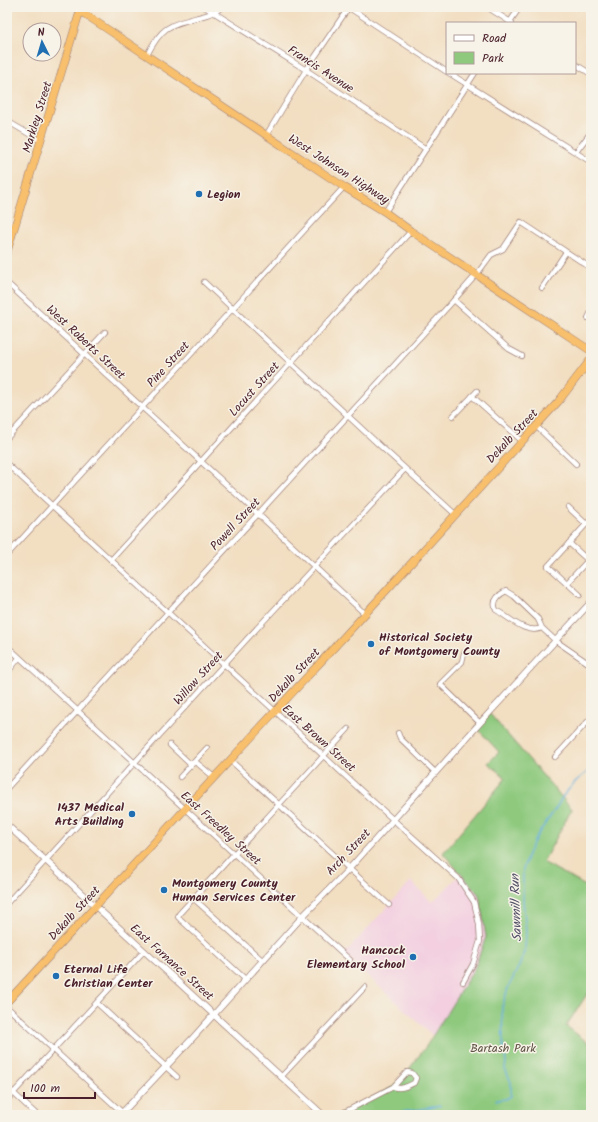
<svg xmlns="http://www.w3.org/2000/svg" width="598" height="1122" font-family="Kalam,sans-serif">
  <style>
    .built { fill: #f3cfe0 }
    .green { fill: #8ec97e; stroke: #6c7454 }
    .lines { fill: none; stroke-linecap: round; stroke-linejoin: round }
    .stream { stroke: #63aedc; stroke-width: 1.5 }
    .minor-casing { stroke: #9e7e76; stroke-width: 6 }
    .tertiary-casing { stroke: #9e7e76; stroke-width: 7 }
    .trunk-casing { stroke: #9e7e76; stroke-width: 8 }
    .minor { stroke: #fff; stroke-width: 4.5 }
    .tertiary { stroke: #fff; stroke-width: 5.5 }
    .trunk { stroke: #f8bf6c; stroke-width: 7 }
    .poi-dot { fill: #1f6fb2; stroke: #f7f3e8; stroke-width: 1.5 }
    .labels { text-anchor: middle; stroke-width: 3; stroke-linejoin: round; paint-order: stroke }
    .street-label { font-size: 12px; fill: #4a1f2b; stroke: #f7f3e8 }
    .poi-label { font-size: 12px; font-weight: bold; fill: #4a1f2b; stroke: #f7f3e8; text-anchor: start }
    .park-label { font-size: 12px; fill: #5e5244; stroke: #f7f3e8 }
    .water-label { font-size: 13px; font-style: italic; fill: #535169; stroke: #f7f3e8 }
  </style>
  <rect width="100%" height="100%" fill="#f7f3e8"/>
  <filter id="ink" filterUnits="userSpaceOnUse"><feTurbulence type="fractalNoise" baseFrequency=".025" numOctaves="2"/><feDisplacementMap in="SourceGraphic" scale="8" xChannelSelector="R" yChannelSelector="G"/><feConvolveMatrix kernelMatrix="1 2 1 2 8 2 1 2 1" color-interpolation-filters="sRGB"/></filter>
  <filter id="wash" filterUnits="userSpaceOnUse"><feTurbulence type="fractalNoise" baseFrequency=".012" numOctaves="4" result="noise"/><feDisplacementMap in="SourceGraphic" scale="16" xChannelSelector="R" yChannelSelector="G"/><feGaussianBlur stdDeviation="0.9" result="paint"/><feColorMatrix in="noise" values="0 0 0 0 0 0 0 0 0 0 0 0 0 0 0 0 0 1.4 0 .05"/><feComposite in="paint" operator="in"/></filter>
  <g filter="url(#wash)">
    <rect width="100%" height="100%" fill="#f2dec1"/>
    <polygon class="built" points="462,873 479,895 486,937 474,970 433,1036 344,954 411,881 432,902"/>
    <polygon class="green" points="489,713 572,809 543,862 591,889 591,995 588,993 566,1026 591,1045 591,1115 339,1115 393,1087 407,1072 427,1045 474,969 486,937 479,895 443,853 506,778 488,763 499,752 476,727"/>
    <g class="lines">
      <g class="stream">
        <polyline points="496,1100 506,1099 511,1096 511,1082 505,1069 506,1062 503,1046 502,1007 508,988 520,964 525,949 526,931 523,899 523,869 528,854 536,837 556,808 563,796 576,781 591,769"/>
        <polyline points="385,1115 440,1106"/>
      </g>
    </g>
  </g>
  <g filter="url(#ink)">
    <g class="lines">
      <defs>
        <g id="minor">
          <polyline points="205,7 306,70 426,149"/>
          <polyline points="348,7 447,72"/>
          <polyline points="487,7 512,23"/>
          <polyline points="509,23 520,7"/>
          <path d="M 147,55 C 162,26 169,25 199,17 C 208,15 215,13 222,7"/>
          <polyline points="575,64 591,74"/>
          <polyline points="449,73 591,162"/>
          <polyline points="7,121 41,141"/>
          <polyline points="267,134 306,70 349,7"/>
          <polyline points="576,152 591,132"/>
          <polyline points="385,212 475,73"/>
          <polyline points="204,282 376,442 455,514"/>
          <polyline points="7,283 258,514 365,614"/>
          <polyline points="542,288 566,252"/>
          <polyline points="454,300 509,349 522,356"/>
          <polyline points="588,318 591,312"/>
          <polyline points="472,396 522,441"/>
          <polyline points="453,416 477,391"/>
          <polyline points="536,426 576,464"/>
          <polyline points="7,438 105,332"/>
          <polyline points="7,464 367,796 458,878 474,902 479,924 480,941 473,964 463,982"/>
          <polyline points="568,507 586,524"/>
          <polyline points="569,543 591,563"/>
          <polyline points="7,555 344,187"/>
          <polyline points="111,560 411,231"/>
          <polyline points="567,583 591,557"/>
          <polyline points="580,595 548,566 591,519"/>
          <path d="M 542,628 C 526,635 510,618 496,610 C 492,601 498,595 506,591 L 514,596 L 538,619 L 542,628 L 556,641 L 591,665"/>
          <polyline points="7,646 350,960"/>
          <polyline points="464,653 462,662 440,684 480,723"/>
          <polyline points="7,673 19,658"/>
          <polyline points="398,733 400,738 435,772"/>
          <polyline points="170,745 189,763 197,763 214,777"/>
          <polyline points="555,757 591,718"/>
          <polyline points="230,760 389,905"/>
          <polyline points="180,777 207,748"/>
          <polyline points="7,788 454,300 477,274 491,255 503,249 521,222 591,268"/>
          <polyline points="591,818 588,824 591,826"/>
          <polyline points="193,898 262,960"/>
          <polyline points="7,903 247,639 405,469"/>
          <polyline points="245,979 180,919 178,917 179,914 348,729"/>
          <polyline points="97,1003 177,1077"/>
          <polyline points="7,1007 125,1115"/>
          <polyline points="281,1077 365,987"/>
          <polyline points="7,1087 37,1115"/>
          <polyline points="7,1100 144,951"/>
          <path d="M 339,1115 L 393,1087 L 407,1072 L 412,1073 L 416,1078 L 414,1083 C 408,1086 401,1090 393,1087"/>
        </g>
        <g id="tertiary">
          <polyline points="74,7 80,11"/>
          <polyline points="7,825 323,1115"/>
          <polyline points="120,1115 190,1041 302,917 349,869 480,723 591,602"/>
        </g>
        <g id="trunk">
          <polyline points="7,252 80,11 344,187 385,212 411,231 591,351"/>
          <polyline points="7,1002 365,614 558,402 591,359"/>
        </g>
      </defs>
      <use href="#minor" class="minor-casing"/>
      <use href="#tertiary" class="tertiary-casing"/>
      <use href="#trunk" class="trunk-casing"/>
      <use href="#minor" class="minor"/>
      <use href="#tertiary" class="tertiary"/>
      <use href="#trunk" class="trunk"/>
    </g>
  </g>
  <g class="poi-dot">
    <circle cx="199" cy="194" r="4"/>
    <circle cx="371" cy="644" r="4"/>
    <circle cx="132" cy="814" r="4"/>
    <circle cx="164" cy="890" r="4"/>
    <circle cx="413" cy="957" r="4"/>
    <circle cx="56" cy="976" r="4"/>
  </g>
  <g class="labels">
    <g class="street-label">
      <text transform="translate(321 69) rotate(33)" y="4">Francis Avenue</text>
      <text transform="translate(37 117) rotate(-73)" y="4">Markley Street</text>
      <text transform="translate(339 169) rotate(33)" y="4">West Johnson Highway</text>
      <text transform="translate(86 342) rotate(43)" y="4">West Roberts Street</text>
      <text transform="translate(168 364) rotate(-48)" y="4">Pine Street</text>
      <text transform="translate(254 389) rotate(-48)" y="4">Locust Street</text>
      <text transform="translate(512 436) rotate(-47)" y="4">Dekalb Street</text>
      <text transform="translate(235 524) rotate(-47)" y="4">Powell Street</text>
      <text transform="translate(294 675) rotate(-47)" y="4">Dekalb Street</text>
      <text transform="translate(198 678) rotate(-48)" y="4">Willow Street</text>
      <text transform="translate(319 738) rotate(42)" y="4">East Brown Street</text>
      <text transform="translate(221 828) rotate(42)" y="4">East Freedley Street</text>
      <text transform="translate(348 852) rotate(-47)" y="4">Arch Street</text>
      <text transform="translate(74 913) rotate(-47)" y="4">Dekalb Street</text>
      <text transform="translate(172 962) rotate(42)" y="4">East Fornance Street</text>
    </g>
    <g class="poi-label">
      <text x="207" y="198">Legion</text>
      <text x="379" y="641">Historical Society<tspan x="379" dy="14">of Montgomery County</tspan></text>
      <text x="124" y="811" text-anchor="end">1437 Medical<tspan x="124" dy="14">Arts Building</tspan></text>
      <text x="172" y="887">Montgomery County<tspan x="172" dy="14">Human Services Center</tspan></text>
      <text x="405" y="954" text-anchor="end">Hancock<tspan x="405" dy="14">Elementary School</tspan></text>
      <text x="64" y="973">Eternal Life<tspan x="64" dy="14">Christian Center</tspan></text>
    </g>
    <g class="park-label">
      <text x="503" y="1052">Bartash Park</text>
    </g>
    <g class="water-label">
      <text transform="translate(515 908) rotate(-92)" y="5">Sawmill Run</text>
    </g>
  </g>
  <rect width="598" height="1122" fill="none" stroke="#f7f3e8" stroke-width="24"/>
  <rect x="446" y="22" width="130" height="52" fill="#f7f3e8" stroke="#b29e9c"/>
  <rect x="454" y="35" width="20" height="6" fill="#ffffff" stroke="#b29e9c"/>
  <text x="482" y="42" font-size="12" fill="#4a1f2b">Road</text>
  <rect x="454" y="52" width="20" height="12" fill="#8ec97e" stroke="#b29e9c"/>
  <text x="482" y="62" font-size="12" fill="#4a1f2b">Park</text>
  <g transform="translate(42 42) rotate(355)"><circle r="19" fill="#f7f3e8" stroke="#b29e9c"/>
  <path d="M0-3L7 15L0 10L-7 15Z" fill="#1f6fb2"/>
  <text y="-6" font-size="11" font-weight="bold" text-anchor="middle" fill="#4a1f2b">N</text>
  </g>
  <path d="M24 1092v6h71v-6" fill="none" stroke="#4a1f2b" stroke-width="2"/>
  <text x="30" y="1092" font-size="12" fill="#4a1f2b" stroke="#f7f3e8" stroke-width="3" paint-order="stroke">100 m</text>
</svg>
